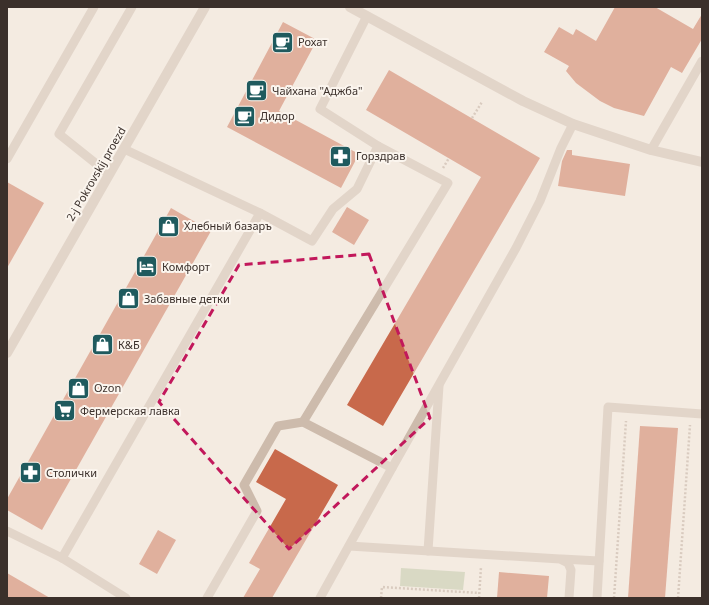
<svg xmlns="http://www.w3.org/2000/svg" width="709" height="605" font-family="'Noto Sans',sans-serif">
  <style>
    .green { fill: #b8c4a0 }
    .building { fill: #c8694b }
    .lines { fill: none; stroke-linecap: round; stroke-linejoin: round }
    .path { stroke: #b9a596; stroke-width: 2.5; stroke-dasharray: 2 2; stroke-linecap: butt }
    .lane { stroke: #cdbbac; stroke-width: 9 }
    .street { stroke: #cdbbac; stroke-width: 10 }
    .marked { fill: none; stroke: #c2185b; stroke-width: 3; stroke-dasharray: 8 5; stroke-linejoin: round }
    .labels { text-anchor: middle; stroke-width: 4; stroke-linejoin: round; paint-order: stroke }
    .poi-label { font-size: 11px; fill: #3b302b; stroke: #fbf5ee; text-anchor: start }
    .street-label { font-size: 11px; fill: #3b302b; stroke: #fbf5ee }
  </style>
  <rect width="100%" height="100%" fill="#f4ebe1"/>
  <polygon class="green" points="401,568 465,572 463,590 400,586"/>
  <g class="building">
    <polygon points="615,7 655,7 693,29 702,14 702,39 682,73 671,67 644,116 614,108 600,101 576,83 566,71 569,66 544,52 559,27 573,35 576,29 596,41"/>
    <polygon points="283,22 317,40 279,111 359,154 341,188 227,127"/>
    <polygon points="389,70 540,158 383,426 347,405 481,177 366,110"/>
    <polygon points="567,150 572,150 572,155 630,164 625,196 558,186 562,161"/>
    <polygon points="7,182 44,203 7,268"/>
    <polygon points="347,207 369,220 354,245 332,232"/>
    <polygon points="171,208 211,231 42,530 7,510 7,499"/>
    <polygon points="640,426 678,428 665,598 628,598"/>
    <polygon points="275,449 338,485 272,598 243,598 260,569 249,563 286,499 256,482"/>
    <polygon points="158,530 176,540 157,574 139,564"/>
    <polygon points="499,572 549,576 547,598 497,598"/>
    <polygon points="7,573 50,598 7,598"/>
  </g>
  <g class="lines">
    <g class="path">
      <polyline points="472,118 482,102"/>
      <polyline points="443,168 449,158"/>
      <polyline points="381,598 382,587 479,593"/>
      <polyline points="479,598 481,567"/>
      <polyline points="614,598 626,421"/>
      <polyline points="678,598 690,425"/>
    </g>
    <g class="lane">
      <polyline points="124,149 260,213 312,241 333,209 357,189 378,146 320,109 367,16"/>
      <polyline points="651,150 702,61"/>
      <polyline points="7,159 94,7"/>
      <polyline points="109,174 59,134 132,7"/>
      <polyline points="303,422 448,183 378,146"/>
      <polyline points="392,468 516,248 540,201 561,148 573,124"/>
      <polyline points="7,531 62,558 126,598"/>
      <polyline points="349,546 560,559 568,563 571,570 569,598"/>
      <polyline points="428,551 439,386"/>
      <polyline points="62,558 260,213"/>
      <polyline points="562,559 599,561"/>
      <polyline points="207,598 257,511 244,485 278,426 303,422 392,468 320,598"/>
      <polyline points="597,598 608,407 702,414"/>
    </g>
    <g class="street">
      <polyline points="350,7 523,101 573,124 651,150 702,162"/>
      <polyline points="7,353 205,7"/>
    </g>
  </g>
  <path d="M0 0H709V605H0ZM 369,254 L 430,418 L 289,549 L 159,402 L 239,265 Z" fill="#f4ebe1" fill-opacity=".55" fill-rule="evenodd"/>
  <path class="marked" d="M 369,254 L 430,418 L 289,549 L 159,402 L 239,265 Z"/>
  <defs>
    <symbol id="cafe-square" viewBox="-11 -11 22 22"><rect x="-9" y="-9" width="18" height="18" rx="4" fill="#1f5a5e" stroke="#fbf5ee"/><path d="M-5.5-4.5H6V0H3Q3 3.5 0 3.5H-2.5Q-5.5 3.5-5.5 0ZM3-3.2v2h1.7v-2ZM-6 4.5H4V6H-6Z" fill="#fff"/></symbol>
    <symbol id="pharmacy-square" viewBox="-11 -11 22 22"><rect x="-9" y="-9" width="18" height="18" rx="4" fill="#1f5a5e" stroke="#fbf5ee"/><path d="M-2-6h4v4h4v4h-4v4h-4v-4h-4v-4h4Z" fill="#fff"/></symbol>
    <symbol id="shop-square" viewBox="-11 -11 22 22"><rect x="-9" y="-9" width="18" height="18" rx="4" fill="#1f5a5e" stroke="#fbf5ee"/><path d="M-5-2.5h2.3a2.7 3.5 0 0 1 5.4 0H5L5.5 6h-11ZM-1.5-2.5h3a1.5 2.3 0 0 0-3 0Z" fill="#fff"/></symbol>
    <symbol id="hotel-square" viewBox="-11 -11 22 22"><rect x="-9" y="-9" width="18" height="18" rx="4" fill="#1f5a5e" stroke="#fbf5ee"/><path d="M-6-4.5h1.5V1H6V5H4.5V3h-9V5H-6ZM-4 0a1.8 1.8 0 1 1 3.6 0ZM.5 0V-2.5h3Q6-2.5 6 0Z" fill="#fff"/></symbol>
    <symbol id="supermarket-square" viewBox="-11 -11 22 22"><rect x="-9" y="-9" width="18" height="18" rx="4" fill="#1f5a5e" stroke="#fbf5ee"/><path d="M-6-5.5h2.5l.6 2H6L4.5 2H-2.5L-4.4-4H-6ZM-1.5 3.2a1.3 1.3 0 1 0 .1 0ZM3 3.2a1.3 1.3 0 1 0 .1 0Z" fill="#fff"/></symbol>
  </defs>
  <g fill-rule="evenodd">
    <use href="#cafe-square" x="270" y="30" width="25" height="25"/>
    <use href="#cafe-square" x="244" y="78" width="25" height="25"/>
    <use href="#cafe-square" x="232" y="104" width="25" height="25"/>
    <use href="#pharmacy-square" x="328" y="144" width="25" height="25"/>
    <use href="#shop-square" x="156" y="214" width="25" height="25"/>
    <use href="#hotel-square" x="134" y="254" width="25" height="25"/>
    <use href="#shop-square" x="116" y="286" width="25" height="25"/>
    <use href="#shop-square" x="90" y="332" width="25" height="25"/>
    <use href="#shop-square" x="66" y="376" width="25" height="25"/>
    <use href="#supermarket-square" x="52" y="398" width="25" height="25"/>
    <use href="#pharmacy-square" x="18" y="460" width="25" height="25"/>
  </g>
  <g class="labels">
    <g class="poi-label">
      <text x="298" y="46">Рохат</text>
      <text x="272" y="95">Чайхана "Аджба"</text>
      <text x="260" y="120">Дидор</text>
      <text x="356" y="160">Горздрав</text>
      <text x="184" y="230">Хлебный базаръ</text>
      <text x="162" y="271">Комфорт</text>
      <text x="144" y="303">Забавные детки</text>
      <text x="118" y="349">К&amp;Б</text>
      <text x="94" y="392">Ozon</text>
      <text x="80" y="415">Фермерская лавка</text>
      <text x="46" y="477">Столички</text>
    </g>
    <g class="street-label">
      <text transform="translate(96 174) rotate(-60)" y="4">2-j Pokrovskij proezd</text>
    </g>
  </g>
  <rect width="709" height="605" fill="none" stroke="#3b302b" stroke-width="16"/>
</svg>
